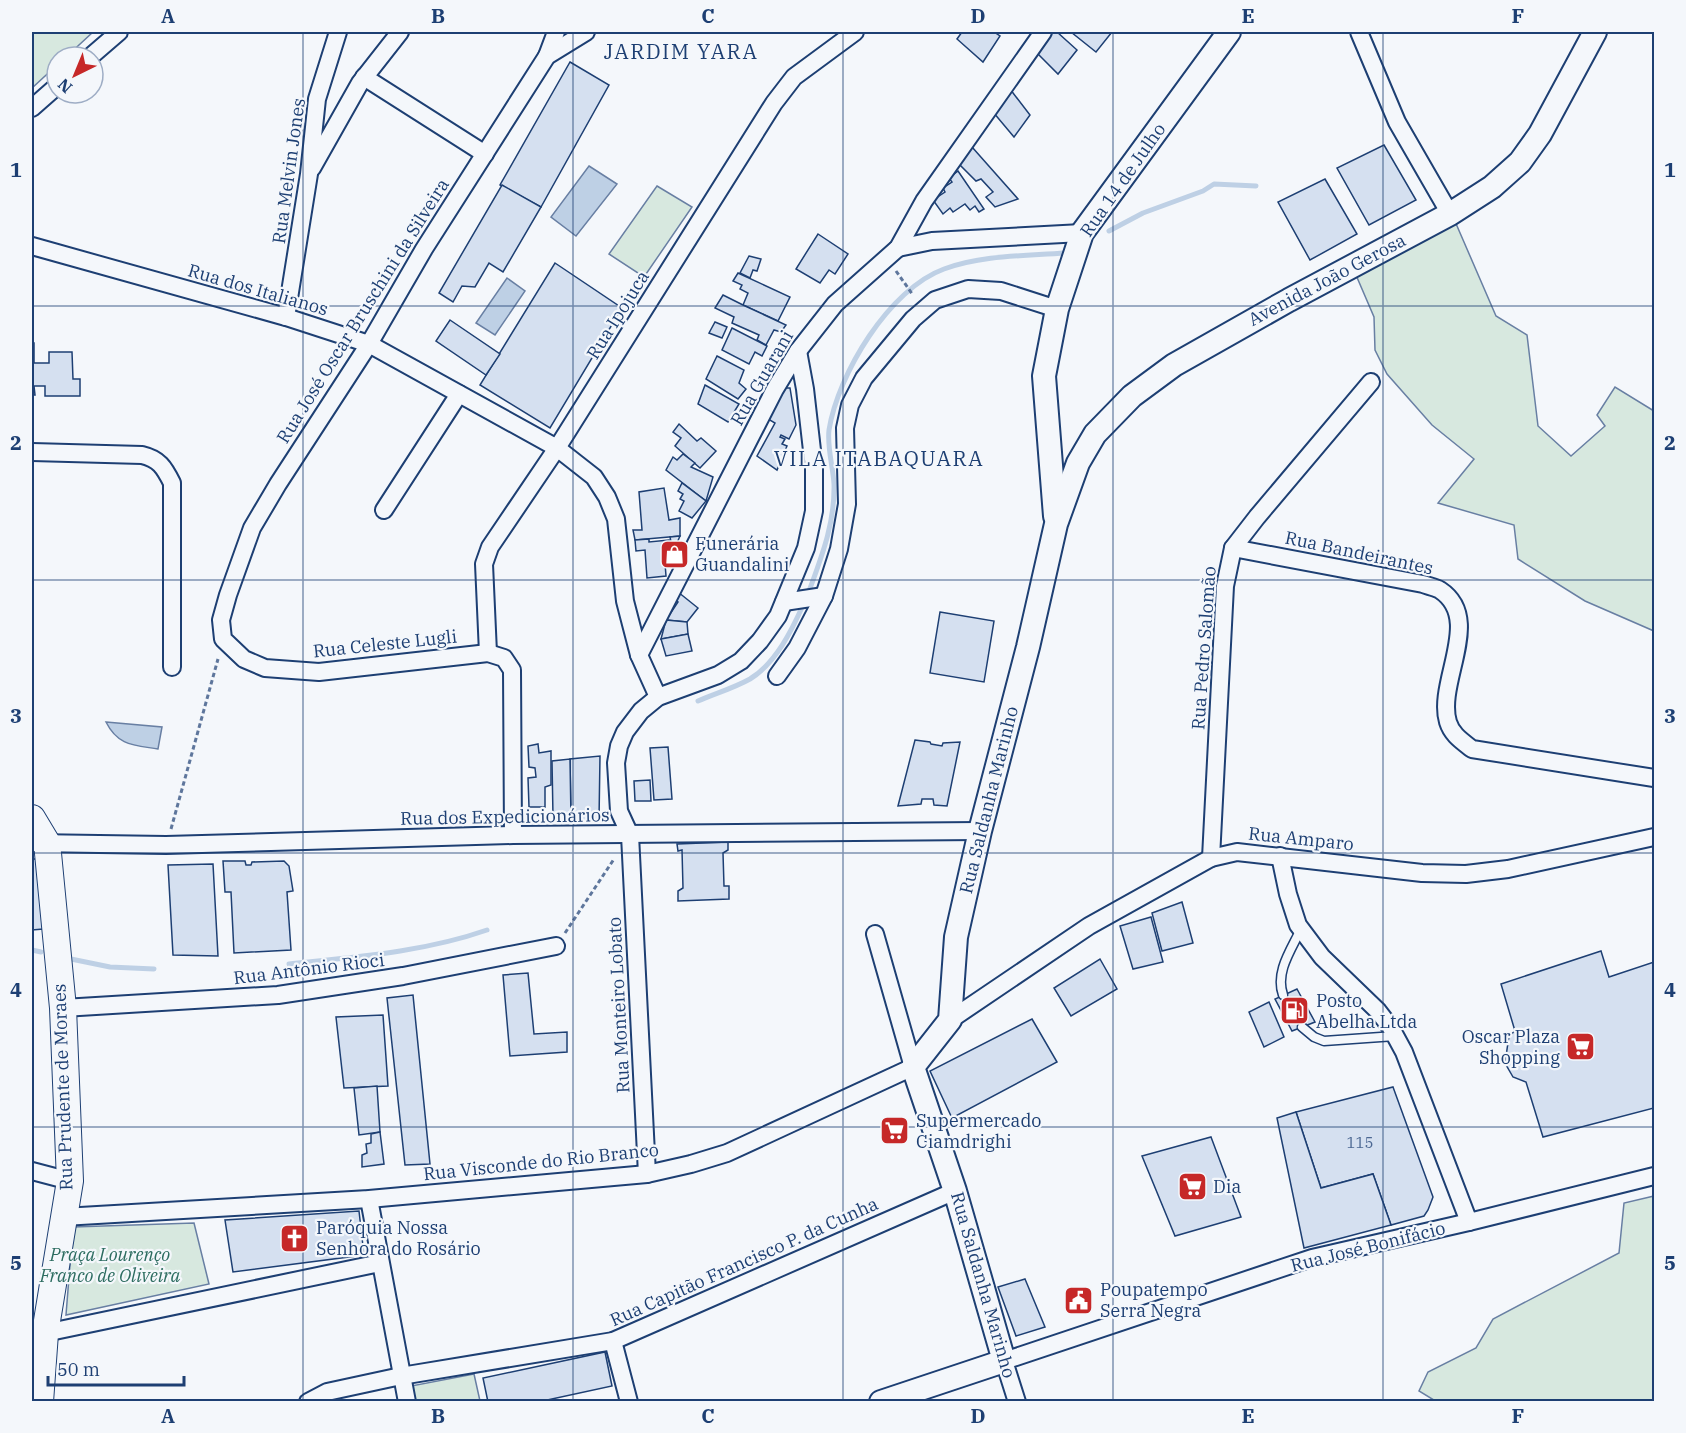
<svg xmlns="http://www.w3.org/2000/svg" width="1686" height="1433" font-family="'IBM Plex Serif',serif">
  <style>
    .green { fill: #d7e8df; stroke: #687fa3; stroke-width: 1.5 }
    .water { fill: #bed0e5; stroke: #687fa3; stroke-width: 1.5 }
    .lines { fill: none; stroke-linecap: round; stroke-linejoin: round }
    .stream { stroke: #bed0e5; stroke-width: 5 }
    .building { fill: #d5e0f0; stroke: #1d3f73; stroke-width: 1.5 }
    .lane-casing { stroke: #1d3f73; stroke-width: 11 }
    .street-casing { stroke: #1d3f73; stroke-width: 20 }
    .secondary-casing { stroke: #1d3f73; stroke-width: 26 }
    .primary-casing { stroke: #1d3f73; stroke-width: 28 }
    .path { stroke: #5e769c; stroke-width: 3; stroke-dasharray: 4.5 3; stroke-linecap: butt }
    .lane { stroke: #f4f7fb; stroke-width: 8 }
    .street { stroke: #f4f7fb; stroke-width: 16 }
    .secondary { stroke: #f4f7fb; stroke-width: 22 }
    .primary { stroke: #f4f7fb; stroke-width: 26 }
    .grid { fill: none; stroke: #1d3f73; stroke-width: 1.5; stroke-opacity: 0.55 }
    .labels { text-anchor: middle; stroke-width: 4.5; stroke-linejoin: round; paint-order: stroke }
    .number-label { font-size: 15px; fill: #4b6792 }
    .street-label { font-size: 18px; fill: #1d3f73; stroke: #f4f7fb }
    .poi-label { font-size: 18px; fill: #1d3f73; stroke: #f4f7fb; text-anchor: start }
    .park-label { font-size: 18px; font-style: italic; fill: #2c6c60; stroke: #f4f7fb }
    .quarter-label { font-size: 21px; letter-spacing: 1.5px; fill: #1d3f73; stroke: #f4f7fb }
    .neatline { fill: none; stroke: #1d3f73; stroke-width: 2 }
    .grid-label { font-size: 20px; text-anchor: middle; font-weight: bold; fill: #1d3f73 }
  </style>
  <rect width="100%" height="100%" fill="#f4f7fb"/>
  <g class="green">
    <polygon points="32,32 93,32 66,57 57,57 57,65 32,88"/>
    <polygon points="657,186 692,207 644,277 609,254"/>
    <polygon points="1454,219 1496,316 1527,335 1538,426 1571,456 1605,426 1597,415 1615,387 1654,411 1654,631 1585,601 1518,559 1514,525 1438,503 1474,459 1432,425 1387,374 1375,350 1374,317 1356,275"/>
    <polygon points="1654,1196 1654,1401 1437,1402 1419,1391 1428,1372 1476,1348 1493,1319 1619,1253 1624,1203"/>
    <polygon points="194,1223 209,1284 66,1315 73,1227"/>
    <polygon points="474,1374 480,1401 414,1401 411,1386"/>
  </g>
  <g class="water">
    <polygon points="589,166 617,184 576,236 551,217"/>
    <polygon points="507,278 525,291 495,335 476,323"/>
    <path d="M 106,722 L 162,727 L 158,749 C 134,745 118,746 106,722 Z"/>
  </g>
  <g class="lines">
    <g class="stream">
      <polyline points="1109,231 1143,213 1203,191 1214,184 1256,186"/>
      <path d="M 808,594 C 821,558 835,524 834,484 C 833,467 827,447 829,430 C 838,374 889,289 944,269 C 982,255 1025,256 1065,253"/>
      <path d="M 698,701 C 714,694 734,688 750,679 C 776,663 792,630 804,603"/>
      <polyline points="32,950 41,952"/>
      <polyline points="71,959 110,967 154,969"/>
      <path d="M 289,964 C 356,957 424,952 487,930"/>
    </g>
  </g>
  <g class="building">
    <polygon points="962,32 994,32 1000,36 983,62 957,39"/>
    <polygon points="1046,32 1057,32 1077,50 1058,74 1033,49"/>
    <polygon points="1071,32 1112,32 1096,52"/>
    <polygon points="570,62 609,85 541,207 500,185"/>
    <polygon points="1010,89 1030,115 1014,137 993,112"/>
    <polygon points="1384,145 1416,200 1369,225 1337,168"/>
    <polygon points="972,147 1018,199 995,207 986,197 993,192 981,179 976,181 956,161"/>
    <polygon points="958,171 984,209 979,212 975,206 970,210 965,204 953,212 950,208 943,214 933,200 945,192 943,188 952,182 949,178"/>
    <polygon points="1325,179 1357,234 1310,260 1278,202"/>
    <polygon points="502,185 541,207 503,272 489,263 475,287 462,286 453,302 439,293"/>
    <polygon points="818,234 848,254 835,274 829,270 820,283 796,269"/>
    <polygon points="749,256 761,259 757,271 753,270 750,278 740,273"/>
    <polygon points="555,263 622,308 550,428 480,385"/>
    <polygon points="738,273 790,297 778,321 743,305 748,293 740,289 742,285 733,281"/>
    <polygon points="723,295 743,305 786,325 781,332 774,330 766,345 757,340 759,335 732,323 734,317 715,308"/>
    <polygon points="450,320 500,354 486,375 436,341"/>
    <polygon points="715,322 727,327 722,338 709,333"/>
    <polygon points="732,328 767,346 762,356 755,352 749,364 722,350"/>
    <polygon points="32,343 34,343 34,363 49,363 49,352 72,352 73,379 80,379 80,396 45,396 45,386 34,386 35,395 32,395"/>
    <polygon points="717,356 744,370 739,383 746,389 738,399 706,379"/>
    <polygon points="705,385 739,404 728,422 698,404"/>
    <polygon points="776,388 790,388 796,425 789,439 781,435 780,437 785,439 782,444 787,446 777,470 757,456 775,423 763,416"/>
    <polygon points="679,424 697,441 701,438 716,451 700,468 675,446 681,438 673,432"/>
    <polygon points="683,454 695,463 691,467 713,477 706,501 666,470 673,457 677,460"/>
    <polygon points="682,483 706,501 692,518 679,511 684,501 680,499 683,494 678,491"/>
    <polygon points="664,488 669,520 680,518 680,536 635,540 633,530 642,530 639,492"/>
    <polygon points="680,536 671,557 671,563 665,563 666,576 647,578 645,550 636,551 635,540 649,539 649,542 669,540 671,542 670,537"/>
    <polygon points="678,592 698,608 687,622 666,620 678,602 673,599"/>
    <polygon points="940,612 994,621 984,682 930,673"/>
    <polygon points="666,620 687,622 688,634 661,639"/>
    <polygon points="688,634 692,651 666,656 661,639"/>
    <polygon points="915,740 930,742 931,744 942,746 943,743 960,742 947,806 934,805 933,799 922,799 921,804 898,806"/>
    <polygon points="538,744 539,753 551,751 551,785 545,787 545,807 529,807 528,778 536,777 535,768 529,767 528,746"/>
    <polygon points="668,747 672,799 654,800 650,748"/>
    <polygon points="600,756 599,820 571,821 570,759"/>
    <polygon points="570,759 571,817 553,816 552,761"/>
    <polygon points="650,780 651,801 635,801 634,781"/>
    <polygon points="728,842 728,850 723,853 724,886 729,886 729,899 678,901 678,891 683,888 682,850 678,851 677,844"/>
    <polygon points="32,859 38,859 43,929 32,930"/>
    <polygon points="223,861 245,861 246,865 251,865 252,862 284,861 289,866 293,891 287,892 291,950 234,953 231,892 225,892"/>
    <polygon points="213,864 218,956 173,955 168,865"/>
    <polygon points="1182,902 1193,943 1162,951 1152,913"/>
    <polygon points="1151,917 1163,962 1133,969 1120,926"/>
    <polygon points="1601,951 1609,977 1654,962 1654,1108 1543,1137 1526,1082 1513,1077 1505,1063 1509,1036 1515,1031 1501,984"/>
    <polygon points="1100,959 1117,989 1071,1016 1054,988"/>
    <polygon points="528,973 534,1034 567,1032 567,1052 510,1056 503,975"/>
    <polygon points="1297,989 1315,1022 1292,1031 1275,999"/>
    <polygon points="413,995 430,1164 405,1165 387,998"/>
    <polygon points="1269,1002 1284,1037 1264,1047 1249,1012"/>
    <polygon points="383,1015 388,1086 344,1088 336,1017"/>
    <polygon points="1032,1019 1057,1062 952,1118 930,1071"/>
    <polygon points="377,1086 380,1132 359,1135 354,1088"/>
    <polygon points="1393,1087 1433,1197 1428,1210 1424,1216 1391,1225 1373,1174 1321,1188 1296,1112"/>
    <polygon points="1296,1112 1321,1188 1373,1174 1391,1225 1304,1248 1277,1118"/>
    <polygon points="380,1132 384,1164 362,1167 362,1155 367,1153 366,1144 371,1143 371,1134"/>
    <polygon points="1211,1137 1241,1217 1175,1236 1142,1156"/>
    <polygon points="359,1211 364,1255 233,1272 225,1220"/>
    <polygon points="1025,1279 1045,1327 1016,1336 998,1287"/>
    <polygon points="605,1352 612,1386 538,1402 488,1402 483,1378"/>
  </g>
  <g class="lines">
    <defs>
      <g id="lane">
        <path d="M 1283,995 C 1275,972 1291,950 1301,929"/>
        <polyline points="1302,1027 1314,1037 1324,1041 1395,1036"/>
      </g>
      <g id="street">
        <polyline points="1359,32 1397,122 1450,214"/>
        <polyline points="547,56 556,32"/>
        <polyline points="90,57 119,32"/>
        <polyline points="364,77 485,154"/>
        <polyline points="32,108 57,86"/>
        <polyline points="312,168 360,83 400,32"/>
        <polyline points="32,246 286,317 369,344 557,448 594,477 607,497 616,519 625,601 639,655 658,697"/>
        <polyline points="898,248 932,241 1082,233"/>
        <polyline points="286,317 309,174 317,99 338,32"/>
        <path d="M 32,452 L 142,455 C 159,459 164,467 172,483 L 172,667"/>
        <polyline points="384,510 459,394"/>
        <path d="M 1233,548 L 1423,584 C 1428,586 1435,587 1440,590 C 1484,619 1436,682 1448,722 C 1452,735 1462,741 1472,749 L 1654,778"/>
        <polyline points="784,602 824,596"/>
        <polyline points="488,653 484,564 490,547 557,448 774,103 794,77 855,32"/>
        <polyline points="639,655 775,389 798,351 835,304 898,248 924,201 1043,32"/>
        <polyline points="777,676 797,648 824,596 839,549 847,504 845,428 850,405 864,378 913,319 935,300 968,289 1001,291 1057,309"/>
        <polyline points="513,835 512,670 504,658 488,653 319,672 265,668 244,659 223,639 221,620 228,595 252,528 278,484 369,344 424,249 547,56 586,32"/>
        <polyline points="32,843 166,845 513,835 980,831"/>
        <polyline points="1280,856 1288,894 1298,925 1322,957 1378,1011 1391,1028 1404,1052 1469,1222"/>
        <polyline points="1211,858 1225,586 1233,548 1257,517 1371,382"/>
        <polyline points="63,1008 278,995 403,976 556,946"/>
        <polyline points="950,1020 1089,926 1211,858 1237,852 1422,873 1466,874 1508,869 1654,837"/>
        <polyline points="32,1171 70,1181"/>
        <polyline points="647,1174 630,835 619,811 616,763 619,746 625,732 641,711 658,697 718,675 741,661 760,641 778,616 806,548 814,511 814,468 805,389 798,351"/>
        <polyline points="369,1199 407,1402"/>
        <polyline points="63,1217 369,1199 647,1174 691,1164 727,1153 913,1067 875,934"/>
        <polyline points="45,1333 380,1263"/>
        <polyline points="613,1341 629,1402"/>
        <polyline points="308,1402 327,1392 401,1376 613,1341 955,1191"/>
        <polyline points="1017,1402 1004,1361 1312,1258 1469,1222 1654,1176"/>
      </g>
      <g id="secondary">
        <polyline points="1055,516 1044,376 1057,309 1082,233 1229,32"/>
        <polyline points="881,1402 1004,1361 955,1191 913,1067 950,1020 956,937 980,831 1028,647 1056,524 1078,463 1095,434 1132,396 1174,365 1289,300 1450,214 1492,187 1520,162 1540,134 1595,32"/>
      </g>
      <polyline id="primary" points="32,818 47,843 63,1008 70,1181 45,1333 40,1402"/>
    </defs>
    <use href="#lane" class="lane-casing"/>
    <use href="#street" class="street-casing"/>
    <use href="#secondary" class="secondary-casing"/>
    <use href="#primary" class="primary-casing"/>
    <g class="path">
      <polyline points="896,271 913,295"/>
      <polyline points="171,829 218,659"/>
      <polyline points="565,933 614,859"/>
    </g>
    <use href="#lane" class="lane"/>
    <use href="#street" class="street"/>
    <use href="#secondary" class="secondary"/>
    <use href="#primary" class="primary"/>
  </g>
  <path class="grid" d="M 303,32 L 303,1402M 573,32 L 573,1402M 843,32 L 843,1402M 1113,32 L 1113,1402M 1383,32 L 1383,1402M 32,306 L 1654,306M 32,580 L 1654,580M 32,853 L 1654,853M 32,1127 L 1654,1127"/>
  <defs>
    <symbol id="shop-square" viewBox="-11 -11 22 22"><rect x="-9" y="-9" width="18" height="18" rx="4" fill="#c62828" stroke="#f4f7fb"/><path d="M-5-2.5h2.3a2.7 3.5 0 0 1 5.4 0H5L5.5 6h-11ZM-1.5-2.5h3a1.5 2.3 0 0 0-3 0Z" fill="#fff"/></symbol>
    <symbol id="fuel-square" viewBox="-11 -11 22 22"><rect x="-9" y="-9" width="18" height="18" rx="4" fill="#c62828" stroke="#f4f7fb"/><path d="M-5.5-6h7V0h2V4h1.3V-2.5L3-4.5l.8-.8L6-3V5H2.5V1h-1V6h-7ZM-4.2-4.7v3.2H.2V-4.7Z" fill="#fff"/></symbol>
    <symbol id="supermarket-square" viewBox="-11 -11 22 22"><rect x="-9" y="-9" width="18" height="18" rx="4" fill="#c62828" stroke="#f4f7fb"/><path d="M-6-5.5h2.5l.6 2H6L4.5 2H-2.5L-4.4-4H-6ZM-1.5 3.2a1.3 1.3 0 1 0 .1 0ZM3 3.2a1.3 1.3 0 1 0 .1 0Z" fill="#fff"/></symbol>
    <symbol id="church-square" viewBox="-11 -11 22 22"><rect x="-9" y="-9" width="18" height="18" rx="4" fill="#c62828" stroke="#f4f7fb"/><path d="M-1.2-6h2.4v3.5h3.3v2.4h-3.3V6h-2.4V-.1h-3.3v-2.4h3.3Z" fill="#fff"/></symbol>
    <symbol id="civic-square" viewBox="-11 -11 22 22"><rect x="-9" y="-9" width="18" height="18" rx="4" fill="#c62828" stroke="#f4f7fb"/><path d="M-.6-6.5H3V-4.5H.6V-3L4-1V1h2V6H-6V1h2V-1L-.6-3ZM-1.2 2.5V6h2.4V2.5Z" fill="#fff"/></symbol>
  </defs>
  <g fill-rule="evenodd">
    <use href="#shop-square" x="658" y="538" width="33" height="33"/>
    <use href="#fuel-square" x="1278" y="994" width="33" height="33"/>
    <use href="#supermarket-square" x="1564" y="1030" width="33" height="33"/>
    <use href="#supermarket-square" x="878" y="1114" width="33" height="33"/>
    <use href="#supermarket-square" x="1176" y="1170" width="33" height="33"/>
    <use href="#church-square" x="278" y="1222" width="33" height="33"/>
    <use href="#civic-square" x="1062" y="1284" width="33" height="33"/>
  </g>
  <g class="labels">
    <g class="number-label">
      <text x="1360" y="1148">115</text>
    </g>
    <g class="street-label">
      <text transform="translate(289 171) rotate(-82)" y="6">Rua Melvin Jones</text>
      <text transform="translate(1123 180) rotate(-55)" y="6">Rua 14 de Julho</text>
      <text transform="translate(1327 280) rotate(-28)" y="6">Avenida João Gerosa</text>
      <text transform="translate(258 290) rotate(16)" y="6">Rua dos Italianos</text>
      <text transform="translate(363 311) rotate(-58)" y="6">Rua José Oscar Bruschini da Silveira</text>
      <text transform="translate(618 315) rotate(-58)" y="6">Rua Ipojuca</text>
      <text transform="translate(762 378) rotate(-60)" y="6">Rua Guarani</text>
      <text transform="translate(1359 553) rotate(12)" y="6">Rua Bandeirantes</text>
      <text transform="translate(385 644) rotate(-6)" y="6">Rua Celeste Lugli</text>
      <text transform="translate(1204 648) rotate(-86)" y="6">Rua Pedro Salomão</text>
      <text transform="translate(989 800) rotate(-76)" y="6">Rua Saldanha Marinho</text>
      <text transform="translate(505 817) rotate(-1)" y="6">Rua dos Expedicionários</text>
      <text transform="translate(1301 839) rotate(6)" y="6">Rua Amparo</text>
      <text transform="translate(309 969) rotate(-7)" y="6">Rua Antônio Rioci</text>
      <text transform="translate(619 1005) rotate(-93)" y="6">Rua Monteiro Lobato</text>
      <text transform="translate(63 1087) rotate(-92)" y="6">Rua Prudente de Moraes</text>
      <text transform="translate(541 1162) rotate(-6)" y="6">Rua Visconde do Rio Branco</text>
      <text transform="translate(1368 1247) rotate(-14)" y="6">Rua José Bonifácio</text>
      <text transform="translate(744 1262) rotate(-24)" y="6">Rua Capitão Francisco P. da Cunha</text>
      <text transform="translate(983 1285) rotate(74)" y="6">Rua Saldanha Marinho</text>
    </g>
    <g class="poi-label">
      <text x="695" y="550">Funerária<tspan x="695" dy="21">Guandalini</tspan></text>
      <text x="1316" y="1007">Posto<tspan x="1316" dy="21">Abelha Ltda</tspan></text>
      <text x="1560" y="1043" text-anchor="end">Oscar Plaza<tspan x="1560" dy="21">Shopping</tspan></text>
      <text x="916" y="1127">Supermercado<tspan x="916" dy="21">Ciamdrighi</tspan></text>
      <text x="1213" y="1193">Dia</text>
      <text x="316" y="1234">Paróquia Nossa<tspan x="316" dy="21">Senhora do Rosário</tspan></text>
      <text x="1100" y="1296">Poupatempo<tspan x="1100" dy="21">Serra Negra</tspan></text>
    </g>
    <g class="park-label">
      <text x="110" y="1261">Praça Lourenço<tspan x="110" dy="21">Franco de Oliveira</tspan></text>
    </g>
    <g class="quarter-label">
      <text x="681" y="59">JARDIM YARA</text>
      <text x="879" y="466">VILA ITABAQUARA</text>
    </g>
  </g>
  <rect width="1686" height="1433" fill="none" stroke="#f4f7fb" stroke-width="66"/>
  <g transform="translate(75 75) rotate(223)"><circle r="28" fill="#f4f7fb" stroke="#9eadc5" stroke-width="1.5"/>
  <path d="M0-4.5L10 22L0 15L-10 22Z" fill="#c62828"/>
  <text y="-9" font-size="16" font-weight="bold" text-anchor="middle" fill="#1d3f73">N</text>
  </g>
  <path d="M48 1376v9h136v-9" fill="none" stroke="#1d3f73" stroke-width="3"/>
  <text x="57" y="1376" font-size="18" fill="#1d3f73" stroke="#f4f7fb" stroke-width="4.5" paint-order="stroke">50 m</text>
  <rect x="33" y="33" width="1620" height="1367" class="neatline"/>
  <g class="grid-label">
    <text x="168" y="23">A</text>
    <text x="438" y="23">B</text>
    <text x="708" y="23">C</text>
    <text x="978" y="23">D</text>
    <text x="1248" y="23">E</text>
    <text x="1518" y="23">F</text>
    <text x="16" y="177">1</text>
    <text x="1670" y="177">1</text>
    <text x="16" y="450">2</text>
    <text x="1670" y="450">2</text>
    <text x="16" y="723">3</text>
    <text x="1670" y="723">3</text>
    <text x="16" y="997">4</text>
    <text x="1670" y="997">4</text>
    <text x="16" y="1270">5</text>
    <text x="1670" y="1270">5</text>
    <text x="168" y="1423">A</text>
    <text x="438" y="1423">B</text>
    <text x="708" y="1423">C</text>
    <text x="978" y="1423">D</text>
    <text x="1248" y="1423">E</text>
    <text x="1518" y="1423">F</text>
  </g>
</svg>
